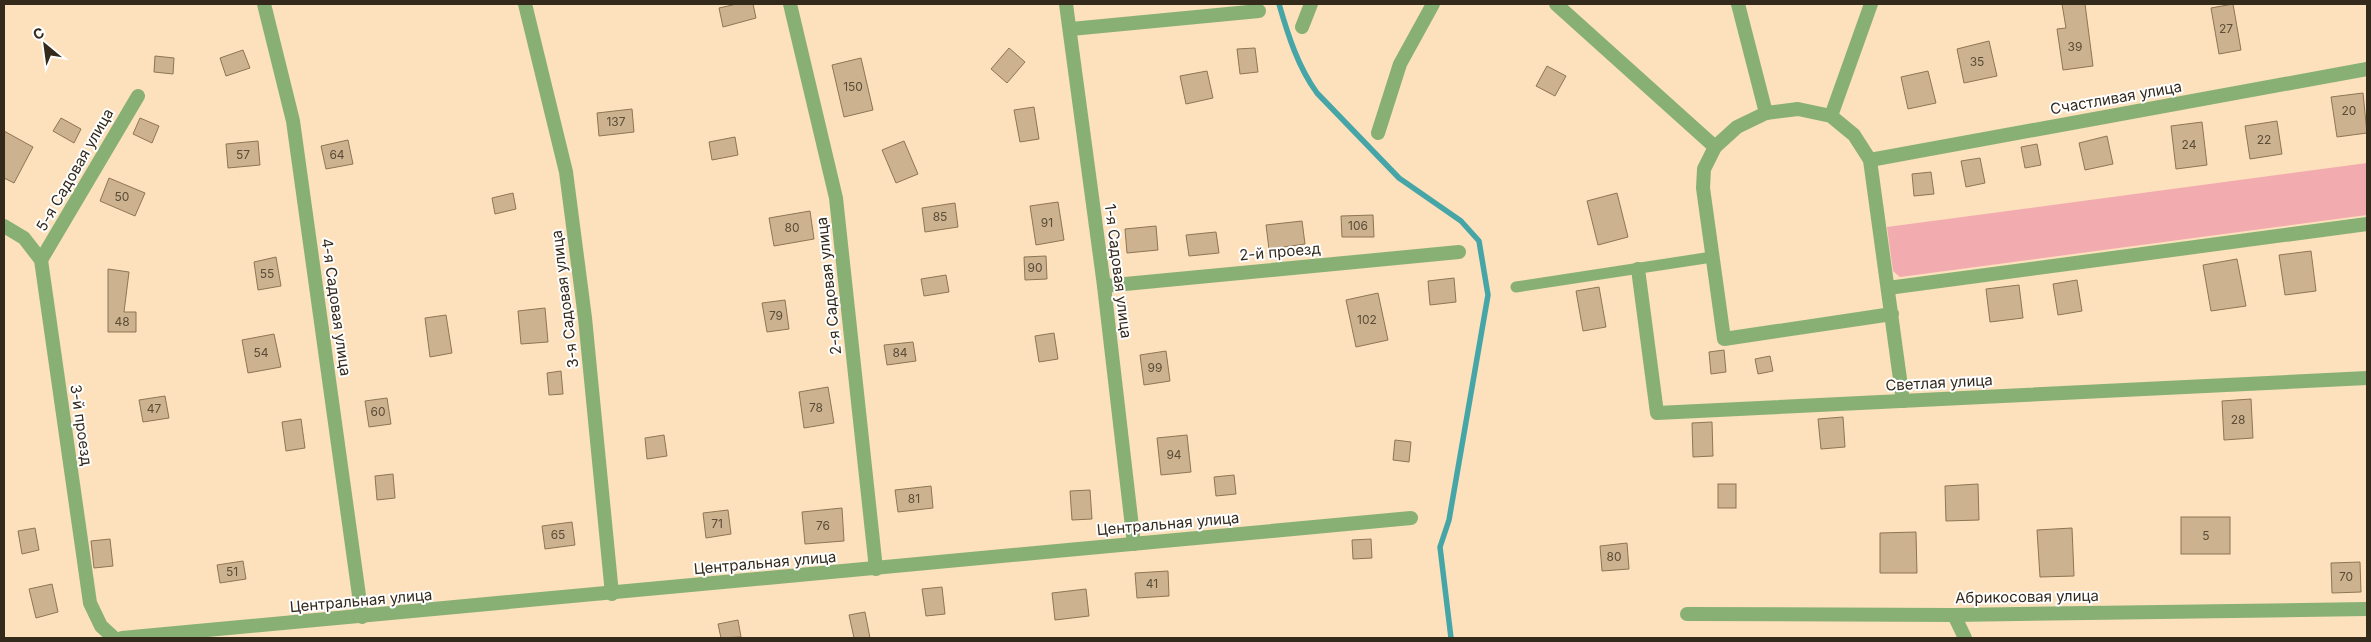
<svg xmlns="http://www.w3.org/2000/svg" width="2371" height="642" font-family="Inter,sans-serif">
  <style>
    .green { fill: #f2abae }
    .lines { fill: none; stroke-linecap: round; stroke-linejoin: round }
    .stream { stroke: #46a6a7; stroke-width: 5.5 }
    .building { fill: #ccb28e; stroke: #8e7654 }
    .service { stroke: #88b075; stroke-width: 11 }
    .minor { stroke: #88b075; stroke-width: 14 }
    .labels { text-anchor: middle; stroke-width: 4; stroke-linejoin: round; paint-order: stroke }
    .number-label { font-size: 12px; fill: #5a4c38 }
    .street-label { font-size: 15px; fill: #342a1c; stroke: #fff }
  </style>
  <rect width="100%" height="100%" fill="#fce1bc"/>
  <polygon class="green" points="2367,163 2367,215 1900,277 1893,271 1887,227"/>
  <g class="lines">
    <path class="stream" d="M 1279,4 C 1288,35 1298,67 1317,93 L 1399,178 L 1461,221 L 1479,241 L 1488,295 L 1449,520 L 1440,547 L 1451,638"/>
  </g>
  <g class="building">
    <polygon points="737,4 753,4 756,18 723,27 719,8"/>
    <polygon points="2062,4 2085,4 2093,66 2063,70 2057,29 2066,28"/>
    <polygon points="2233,4 2241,50 2219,54 2211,8"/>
    <polygon points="1989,41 1997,76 1964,83 1957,49"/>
    <polygon points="1009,48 1025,62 1007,83 991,69"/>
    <polygon points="1255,48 1258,72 1240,74 1237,49"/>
    <polygon points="243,50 250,68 226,76 220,58"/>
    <polygon points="155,56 174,58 173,74 154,72"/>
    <polygon points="861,58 873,110 844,117 832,65"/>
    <polygon points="1547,66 1566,76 1555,96 1536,86"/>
    <polygon points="1207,71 1213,98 1186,104 1180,76"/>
    <polygon points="1928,71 1936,103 1908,109 1901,77"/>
    <polygon points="2363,93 2367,133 2337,137 2331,97"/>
    <polygon points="1034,107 1039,139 1020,142 1014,110"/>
    <polygon points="632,109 634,132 599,136 597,113"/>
    <polygon points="61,118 81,129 74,143 53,131"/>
    <polygon points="140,118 159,126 152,143 133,134"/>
    <polygon points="2277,121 2282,154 2250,159 2245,126"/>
    <polygon points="2202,122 2207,165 2176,169 2171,126"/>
    <polygon points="4,131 33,147 14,183 4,178"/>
    <polygon points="2107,136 2113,164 2085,170 2079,143"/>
    <polygon points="735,137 738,155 712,160 709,142"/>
    <polygon points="348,140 353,164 326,169 321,146"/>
    <polygon points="258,141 260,165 228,168 226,144"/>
    <polygon points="904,141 918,174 896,183 882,150"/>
    <polygon points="2037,144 2041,165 2025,168 2021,147"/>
    <polygon points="1980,158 1985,183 1966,187 1961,161"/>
    <polygon points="1931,172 1934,194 1914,196 1912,174"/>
    <polygon points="109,178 145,193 135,216 100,201"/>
    <polygon points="513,193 516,209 495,214 492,198"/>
    <polygon points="1617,193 1628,237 1598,245 1587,201"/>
    <polygon points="1058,202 1064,240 1036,245 1030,206"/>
    <polygon points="955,203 958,227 925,232 922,208"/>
    <polygon points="810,211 814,239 774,246 769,218"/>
    <polygon points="1373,215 1374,237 1342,237 1341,216"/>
    <polygon points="1302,221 1305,244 1269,249 1266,225"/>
    <polygon points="1156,226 1158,250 1127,253 1125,229"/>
    <polygon points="1216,232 1219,253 1189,256 1186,235"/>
    <polygon points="2311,251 2316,291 2285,295 2279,255"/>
    <polygon points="1046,256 1047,279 1025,280 1024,257"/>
    <polygon points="276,257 281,286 258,290 254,262"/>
    <polygon points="2237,259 2246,306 2211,311 2203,265"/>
    <polygon points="108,269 129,272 124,312 136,312 136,332 108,332"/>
    <polygon points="946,275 949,292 924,296 921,279"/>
    <polygon points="1454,278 1456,302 1430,305 1428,281"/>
    <polygon points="2077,280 2082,311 2058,315 2053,284"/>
    <polygon points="2019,285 2023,318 1990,322 1986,289"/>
    <polygon points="1599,287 1606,327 1583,331 1576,291"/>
    <polygon points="1378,293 1388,340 1356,347 1346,300"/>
    <polygon points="785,300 789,329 767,332 762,303"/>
    <polygon points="545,308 548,342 521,344 518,311"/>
    <polygon points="446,315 452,353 430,357 425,318"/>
    <polygon points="1054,333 1058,359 1039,362 1035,336"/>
    <polygon points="274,334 281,367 248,373 242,340"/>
    <polygon points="913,342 916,361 887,365 884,345"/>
    <polygon points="1724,350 1726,372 1711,374 1709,352"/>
    <polygon points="1166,351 1170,381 1144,385 1140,355"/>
    <polygon points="1770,356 1773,371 1758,374 1755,359"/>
    <polygon points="561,371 563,394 549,395 547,373"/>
    <polygon points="828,387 834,423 804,428 799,392"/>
    <polygon points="165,396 169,418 143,422 139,400"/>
    <polygon points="387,398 391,424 369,427 365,401"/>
    <polygon points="2251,399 2253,438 2224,440 2222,401"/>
    <polygon points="1843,417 1845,447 1821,449 1818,419"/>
    <polygon points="301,419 305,448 286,451 282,422"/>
    <polygon points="1712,422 1713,456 1693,457 1692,423"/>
    <polygon points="664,435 667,456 647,459 645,438"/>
    <polygon points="1187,435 1191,472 1161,475 1157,438"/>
    <polygon points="1395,440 1411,442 1409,462 1393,460"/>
    <polygon points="393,474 395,498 377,500 375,476"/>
    <polygon points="1234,475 1236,494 1216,496 1214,477"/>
    <rect x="1718" y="484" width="18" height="24"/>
    <polygon points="1978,484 1979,520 1946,521 1945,486"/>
    <polygon points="931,486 933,508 898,512 895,490"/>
    <polygon points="1090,490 1092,519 1072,520 1070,491"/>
    <polygon points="842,508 844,541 805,544 802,512"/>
    <polygon points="728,510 731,534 706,538 703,513"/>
    <rect x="2181" y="517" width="49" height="37"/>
    <polygon points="572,522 575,545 545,549 542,526"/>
    <polygon points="35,528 39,550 22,554 18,531"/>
    <polygon points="2072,528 2074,576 2040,577 2037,530"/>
    <polygon points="1916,532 1917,573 1880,573 1880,533"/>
    <polygon points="110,539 113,566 94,568 91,541"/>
    <polygon points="1371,539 1372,558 1353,559 1352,540"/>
    <polygon points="1627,543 1629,569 1602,571 1600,546"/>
    <polygon points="243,561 246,579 220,583 217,565"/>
    <polygon points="2360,562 2361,592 2332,593 2331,563"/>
    <polygon points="1168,571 1169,596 1137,598 1135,573"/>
    <polygon points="52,584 58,612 36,618 29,589"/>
    <polygon points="942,587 945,614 926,616 922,589"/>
    <polygon points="1086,589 1089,616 1055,620 1052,593"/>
    <polygon points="865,612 870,638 854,638 849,615"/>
    <polygon points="738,620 741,637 721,638 718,624"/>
  </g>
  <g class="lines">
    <polyline class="service" points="1516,287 1712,257"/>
    <g class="minor">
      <polyline points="264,4 293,121 362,617"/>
      <polyline points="525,4 566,172 585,318 612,594"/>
      <polyline points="790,4 836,198 876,569"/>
      <polyline points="1066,4 1104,286 1134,544"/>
      <polyline points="1556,4 1715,147"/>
      <polyline points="1738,4 1766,113"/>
      <polyline points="1302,27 1311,4"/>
      <polyline points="1071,29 1259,11"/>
      <polyline points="1831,116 1871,4"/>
      <polyline points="1378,133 1400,64 1433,4"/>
      <polyline points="1870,160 2367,69"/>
      <polyline points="4,226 24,238 41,260 90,603 101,626 114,638"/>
      <polyline points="41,260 138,96"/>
      <polyline points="1638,269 1657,413 2367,378"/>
      <polyline points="1104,286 1459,252"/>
      <polyline points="1888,288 2367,224"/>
      <polyline points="1892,314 1724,339 1703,188 1704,169 1715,147 1737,127 1766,113 1798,109 1831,116 1854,135 1870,160 1903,401"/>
      <polyline points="1687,614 1954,615 2367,609"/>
      <polyline points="1954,615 1965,638"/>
      <polyline points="122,638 1411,518"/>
    </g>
  </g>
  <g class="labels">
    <g class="number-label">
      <text x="2226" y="33">27</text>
      <text x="2075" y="51">39</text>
      <text x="1977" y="66">35</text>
      <text x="853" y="91">150</text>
      <text x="2349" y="115">20</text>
      <text x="616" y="126">137</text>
      <text x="2264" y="144">22</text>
      <text x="2189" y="149">24</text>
      <text x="243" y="159">57</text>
      <text x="337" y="159">64</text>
      <text x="122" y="201">50</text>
      <text x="940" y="221">85</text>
      <text x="1047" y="227">91</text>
      <text x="1358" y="230">106</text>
      <text x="792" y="232">80</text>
      <text x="1035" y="272">90</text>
      <text x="267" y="278">55</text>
      <text x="776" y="320">79</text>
      <text x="1367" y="324">102</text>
      <text x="122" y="326">48</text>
      <text x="261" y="357">54</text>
      <text x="900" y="357">84</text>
      <text x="1155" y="372">99</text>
      <text x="816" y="412">78</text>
      <text x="154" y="413">47</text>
      <text x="378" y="416">60</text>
      <text x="2238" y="424">28</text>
      <text x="1174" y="459">94</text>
      <text x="914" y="503">81</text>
      <text x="717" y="528">71</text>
      <text x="823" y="530">76</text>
      <text x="558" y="539">65</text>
      <text x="2206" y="540">5</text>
      <text x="1614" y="561">80</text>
      <text x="232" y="576">51</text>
      <text x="2346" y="581">70</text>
      <text x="1152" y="588">41</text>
    </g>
    <g class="street-label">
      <text transform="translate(2116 98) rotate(-10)" y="5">Счастливая улица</text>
      <text transform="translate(75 170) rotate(-60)" y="5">5-я Садовая улица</text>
      <text transform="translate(1280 252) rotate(-5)" y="5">2-й проезд</text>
      <text transform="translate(1118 271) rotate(83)" y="5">1-я Садовая улица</text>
      <text transform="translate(829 286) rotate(-96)" y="5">2-я Садовая улица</text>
      <text transform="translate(565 299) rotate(-97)" y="5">3-я Садовая улица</text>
      <text transform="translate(336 307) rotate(82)" y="5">4-я Садовая улица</text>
      <text transform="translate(1939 383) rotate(-3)" y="5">Светлая улица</text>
      <text transform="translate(81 425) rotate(82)" y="5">3-й проезд</text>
      <text transform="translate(1168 524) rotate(-5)" y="5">Центральная улица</text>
      <text transform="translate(765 563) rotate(-5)" y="5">Центральная улица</text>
      <text transform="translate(2027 597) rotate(-1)" y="5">Абрикосовая улица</text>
      <text transform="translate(361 601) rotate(-5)" y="5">Центральная улица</text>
    </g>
  </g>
  <rect width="2371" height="642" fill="none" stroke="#342a1c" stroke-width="10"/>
  <g transform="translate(45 45) rotate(331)" stroke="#ffffff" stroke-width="4" paint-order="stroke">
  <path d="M0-4L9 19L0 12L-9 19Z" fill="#342a1c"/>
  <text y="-8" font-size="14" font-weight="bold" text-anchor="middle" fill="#342a1c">С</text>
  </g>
</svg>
